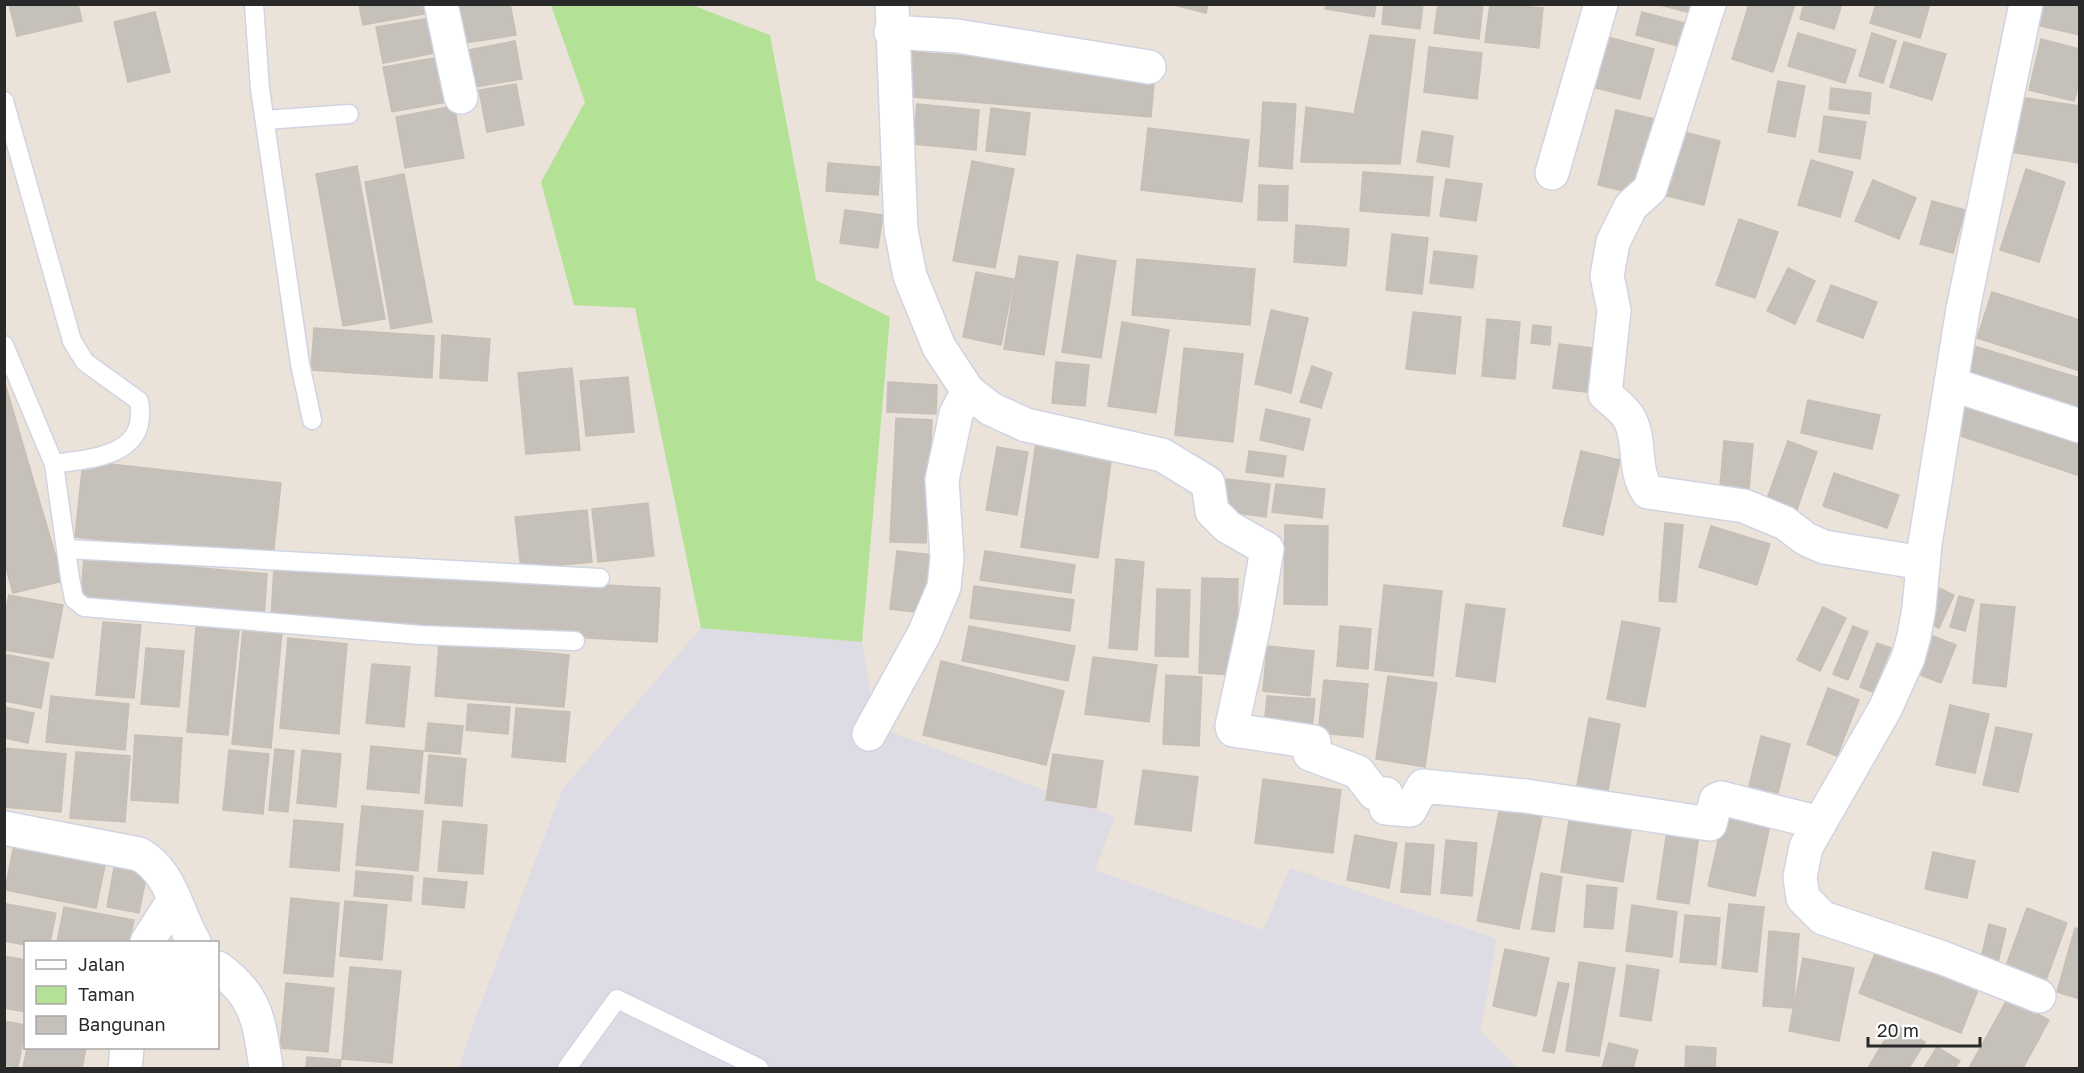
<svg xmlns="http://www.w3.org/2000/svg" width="2084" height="1073" font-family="'Golos Text',sans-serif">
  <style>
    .industrial { fill: #dddbe3 }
    .green { fill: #b3e297 }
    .building { fill: #c6c0ba; stroke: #c6bfb4; stroke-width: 1.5 }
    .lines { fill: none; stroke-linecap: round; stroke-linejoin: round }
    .service-casing { stroke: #d0d4e2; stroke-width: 21 }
    .minor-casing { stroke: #d0d4e2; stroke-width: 36 }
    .service { stroke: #fff; stroke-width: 18 }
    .minor { stroke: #fff; stroke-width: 33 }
  </style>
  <rect width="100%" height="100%" fill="#ebe3da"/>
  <polygon class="industrial" points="701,628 862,642 876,726 1115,817 1095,870 1263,930 1290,868 1497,939 1480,1031 1517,1068 459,1068 471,1030 562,790"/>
  <polygon class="green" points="551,5 692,5 770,35 816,280 890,317 862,642 701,628 635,308 574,305 541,182 585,102"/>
  <g class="building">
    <polygon points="9,4 78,4 82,21 17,36"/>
    <polygon points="359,4 428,4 430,13 363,25"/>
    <polygon points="458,4 510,4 516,35 465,43"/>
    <polygon points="1170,4 1208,4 1206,13"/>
    <polygon points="1326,4 1376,4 1374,17 1325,9"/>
    <polygon points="1384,4 1423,4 1420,29 1382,24"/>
    <polygon points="1438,4 1483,4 1479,39 1434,33"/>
    <polygon points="1490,4 1543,8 1539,48 1485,42"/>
    <polygon points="1656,4 1697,4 1695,14"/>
    <polygon points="1749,4 1795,4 1773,72 1732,59"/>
    <polygon points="1804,4 1842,4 1834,29 1800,19"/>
    <polygon points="1876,4 1930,4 1920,38 1870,23"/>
    <polygon points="2037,4 2080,4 2080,35 2032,24"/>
    <polygon points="155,12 170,72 128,82 114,22"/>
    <polygon points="1642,12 1688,24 1682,47 1636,35"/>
    <polygon points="429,18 435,53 383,63 376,27"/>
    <polygon points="1798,33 1856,50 1845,83 1788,66"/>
    <polygon points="1872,33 1896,41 1883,83 1859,76"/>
    <polygon points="1596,34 1654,49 1640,99 1584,85"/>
    <polygon points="1370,35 1415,40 1400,164 1301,162 1306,107 1354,114"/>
    <polygon points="2041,39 2080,49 2080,82 2074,101 2029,90"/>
    <polygon points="515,41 522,79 470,88 463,51"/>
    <polygon points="1904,42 1946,54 1932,100 1890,87"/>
    <polygon points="1429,47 1482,53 1477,99 1424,92"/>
    <polygon points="904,51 1155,72 1151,117 901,96"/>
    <polygon points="445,56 453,101 392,112 383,67"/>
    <polygon points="1778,81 1805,86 1795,137 1768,132"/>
    <polygon points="516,84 524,125 487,132 479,90"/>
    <polygon points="1831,88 1871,93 1869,114 1829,109"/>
    <polygon points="2019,97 2080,106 2080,163 2010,152"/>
    <polygon points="1263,102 1296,104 1292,169 1259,166"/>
    <polygon points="917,104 979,110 976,150 913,144"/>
    <polygon points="454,106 464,158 405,168 396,117"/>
    <polygon points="991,108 1030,113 1025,155 986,151"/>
    <polygon points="1616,110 1655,119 1636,194 1598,185"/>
    <polygon points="1824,116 1866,122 1860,159 1819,152"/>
    <polygon points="1148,128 1249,140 1242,202 1141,190"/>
    <polygon points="1422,131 1453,136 1449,167 1417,162"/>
    <polygon points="1680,131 1720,141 1704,205 1663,195"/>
    <polygon points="1811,160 1853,172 1840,217 1798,205"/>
    <polygon points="972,161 1014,169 995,268 953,261"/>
    <polygon points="828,163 880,167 878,195 826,191"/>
    <polygon points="357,166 385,319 343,326 316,174"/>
    <polygon points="2026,169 2065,182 2039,262 2000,250"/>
    <polygon points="1363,172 1433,177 1429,216 1360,211"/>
    <polygon points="404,174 432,322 391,329 365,182"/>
    <polygon points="1446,179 1482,184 1476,221 1440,216"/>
    <polygon points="1873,180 1916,198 1899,239 1855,221"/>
    <polygon points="1259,185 1288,186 1287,221 1258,220"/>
    <polygon points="1932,201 1965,210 1953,253 1920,244"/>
    <polygon points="845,210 883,215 878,248 840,243"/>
    <polygon points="1739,219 1778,232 1755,298 1716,285"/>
    <polygon points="1296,225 1349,229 1346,266 1294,262"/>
    <polygon points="1392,234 1428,238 1422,294 1386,290"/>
    <polygon points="1434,251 1477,256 1473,288 1430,283"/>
    <polygon points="1077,255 1116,261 1101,358 1062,352"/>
    <polygon points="1019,256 1058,262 1044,355 1004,349"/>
    <polygon points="1137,259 1255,269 1250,325 1132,315"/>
    <polygon points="1788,268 1815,281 1795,324 1767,311"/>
    <polygon points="976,272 1014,279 1001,345 963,337"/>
    <polygon points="1831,285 1877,302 1863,338 1817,321"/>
    <polygon points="1992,292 2080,320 2080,371 1977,338"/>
    <polygon points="1271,310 1308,318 1291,393 1255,384"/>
    <polygon points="1413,312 1461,317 1455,374 1406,369"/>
    <polygon points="1487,319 1520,322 1515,379 1482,376"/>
    <polygon points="1122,322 1169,330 1156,413 1108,406"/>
    <polygon points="1533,325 1551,327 1550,345 1531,343"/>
    <polygon points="314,328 434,336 432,378 311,370"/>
    <polygon points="442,335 490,339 487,381 440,378"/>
    <polygon points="1559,344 1600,349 1594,393 1553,388"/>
    <polygon points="1974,346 2080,378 2080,418 1963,382"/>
    <polygon points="1184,348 1243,354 1233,442 1175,435"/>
    <polygon points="1056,362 1089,365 1085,406 1052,403"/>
    <polygon points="1312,366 1332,373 1321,408 1300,402"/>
    <polygon points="572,368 580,450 526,454 518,373"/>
    <polygon points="628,377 634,432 586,436 580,381"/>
    <polygon points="4,380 63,581 13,593 4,561"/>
    <polygon points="888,382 937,385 936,414 887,412"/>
    <polygon points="1964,397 2080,436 2080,476 1952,433"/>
    <polygon points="1808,400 1880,415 1872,449 1801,433"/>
    <polygon points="1266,409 1310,419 1303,450 1260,440"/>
    <polygon points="896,418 932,420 926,543 890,542"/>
    <polygon points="1724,441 1753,444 1749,489 1720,486"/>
    <polygon points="1788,441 1817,452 1795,515 1765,504"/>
    <polygon points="1036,442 1112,454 1098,558 1021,547"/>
    <polygon points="997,447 1028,452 1017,515 986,510"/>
    <polygon points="1249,451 1286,456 1283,477 1246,472"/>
    <polygon points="1581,451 1620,460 1603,535 1563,526"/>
    <polygon points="83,461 281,483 273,557 75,537"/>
    <polygon points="1834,473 1899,495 1887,528 1823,506"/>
    <polygon points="1226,479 1270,484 1266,517 1222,511"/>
    <polygon points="1276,484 1325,489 1322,518 1272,512"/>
    <polygon points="648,503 654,556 598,562 592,509"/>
    <polygon points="587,510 592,562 521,569 515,517"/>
    <polygon points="1665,523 1683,525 1676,602 1659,601"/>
    <polygon points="1285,525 1328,526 1327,605 1284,604"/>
    <polygon points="1711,526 1770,544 1757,585 1699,567"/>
    <polygon points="897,551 933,555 925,613 890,609"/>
    <polygon points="985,551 1075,565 1071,593 980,580"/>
    <polygon points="84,557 267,574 264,617 81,599"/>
    <polygon points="1116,559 1144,562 1137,650 1109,648"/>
    <polygon points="274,567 660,588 657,642 271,620"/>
    <polygon points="1202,578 1238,579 1236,675 1199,673"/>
    <polygon points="1384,585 1442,591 1433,676 1375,670"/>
    <polygon points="974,586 1074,600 1070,631 970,618"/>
    <polygon points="1937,587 1954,595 1939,628 1921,620"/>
    <polygon points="1157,589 1190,590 1188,657 1155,656"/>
    <polygon points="9,595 63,605 53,658 4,650 4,617"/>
    <polygon points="1959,596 1974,600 1965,631 1950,627"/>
    <polygon points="1466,604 1505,609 1495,682 1456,676"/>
    <polygon points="1981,604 2015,607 2006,687 1973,683"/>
    <polygon points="1823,607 1846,618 1820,671 1797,660"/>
    <polygon points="1622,621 1660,628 1645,707 1607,699"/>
    <polygon points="103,622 141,625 134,698 96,695"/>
    <polygon points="969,626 1075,646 1068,681 962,661"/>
    <polygon points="1340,626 1371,629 1368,669 1337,666"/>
    <polygon points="1853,626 1868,632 1848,680 1833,674"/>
    <polygon points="196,627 239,631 228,735 187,732"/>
    <polygon points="243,629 282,632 271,748 232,744"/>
    <polygon points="1928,634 1956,645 1941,683 1913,672"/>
    <polygon points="288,638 347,644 339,734 280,728"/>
    <polygon points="439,643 569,655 564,707 435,696"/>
    <polygon points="1877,643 1891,648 1873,692 1860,687"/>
    <polygon points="1267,646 1314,651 1310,696 1263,691"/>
    <polygon points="146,648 184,651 179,707 141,704"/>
    <polygon points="4,654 49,663 41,708 4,701"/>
    <polygon points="1093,657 1157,665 1149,722 1085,714"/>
    <polygon points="941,661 1064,691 1046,765 923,735"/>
    <polygon points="372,664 410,667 404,727 366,723"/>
    <polygon points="1166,675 1202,677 1199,746 1163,744"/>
    <polygon points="1388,676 1437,683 1425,767 1376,759"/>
    <polygon points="1324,680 1368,684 1363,737 1318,733"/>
    <polygon points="1828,688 1859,700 1837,756 1807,744"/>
    <polygon points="51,696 129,704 125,750 46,742"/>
    <polygon points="1267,696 1315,699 1312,730 1264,727"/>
    <polygon points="468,704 510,707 508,734 466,730"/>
    <polygon points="1950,705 1989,714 1975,773 1936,765"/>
    <polygon points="4,707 34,713 28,743 4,738"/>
    <polygon points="516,708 570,712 565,762 512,757"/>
    <polygon points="1589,718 1620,724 1608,791 1577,786"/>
    <polygon points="428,723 463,726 460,754 425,751"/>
    <polygon points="1996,727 2032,734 2018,792 1983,785"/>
    <polygon points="135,735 182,738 178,803 131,800"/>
    <polygon points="1761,736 1790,744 1778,793 1749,786"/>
    <polygon points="371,746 423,751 419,793 367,789"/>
    <polygon points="4,748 66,754 61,812 4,807"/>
    <polygon points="275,749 294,751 288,812 269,810"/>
    <polygon points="229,750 269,754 263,814 223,810"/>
    <polygon points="302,750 341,754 336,807 297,803"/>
    <polygon points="76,752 130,756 125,822 70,818"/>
    <polygon points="1053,754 1103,761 1096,808 1046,800"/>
    <polygon points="429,755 466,759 462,806 425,803"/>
    <polygon points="1143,770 1198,777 1191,831 1135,824"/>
    <polygon points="1263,779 1341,790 1333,853 1255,843"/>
    <polygon points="1501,802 1543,811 1519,929 1477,921"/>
    <polygon points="362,806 423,811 418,871 356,865"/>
    <polygon points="1725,810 1771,820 1755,896 1708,886"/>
    <polygon points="1570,814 1632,824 1623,882 1561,872"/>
    <polygon points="294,820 343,824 339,871 290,867"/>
    <polygon points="443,821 487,825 483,874 438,871"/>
    <polygon points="1667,830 1699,835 1689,904 1657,899"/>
    <polygon points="16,834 108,851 96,908 5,890"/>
    <polygon points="1355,835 1397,843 1389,888 1347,880"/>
    <polygon points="1446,840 1477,843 1472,896 1441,893"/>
    <polygon points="1406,843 1434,845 1430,895 1401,892"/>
    <polygon points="1933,852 1975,861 1967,898 1925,889"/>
    <polygon points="116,857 149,863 139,913 107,907"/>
    <polygon points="356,871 413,876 411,901 354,896"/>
    <polygon points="1541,873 1562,877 1554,932 1532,929"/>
    <polygon points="424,878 467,882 464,908 422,904"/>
    <polygon points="1587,885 1617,888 1613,929 1584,927"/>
    <polygon points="291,898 339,903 333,977 284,973"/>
    <polygon points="345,901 387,905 382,960 340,956"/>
    <polygon points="7,904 56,913 50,942 26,942 26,945 4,941"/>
    <polygon points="1729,904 1764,907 1757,972 1722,968"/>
    <polygon points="1632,905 1677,912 1672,957 1626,951"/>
    <polygon points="64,907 134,920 129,942 57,942"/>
    <polygon points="2027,908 2067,923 2043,988 2003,974"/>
    <polygon points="1685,915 1720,918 1716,965 1680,962"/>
    <polygon points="1989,924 2006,929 1996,970 1979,966"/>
    <polygon points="2075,928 2080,930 2080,999 2057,992"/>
    <polygon points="1769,931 1799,934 1793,1008 1763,1006"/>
    <polygon points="1878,946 1980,985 1961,1033 1859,993"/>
    <polygon points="1505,949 1549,958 1536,1016 1493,1006"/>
    <polygon points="4,956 26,960 26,1012 4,1008"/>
    <polygon points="1803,958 1854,968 1839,1041 1789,1031"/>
    <polygon points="1579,962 1615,968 1599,1056 1566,1051"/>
    <polygon points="1627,965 1659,970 1651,1021 1620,1016"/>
    <polygon points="350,967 401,971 392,1063 342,1059"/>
    <polygon points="1558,982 1569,984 1554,1053 1543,1051"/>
    <polygon points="286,983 334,988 328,1052 280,1048"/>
    <polygon points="2008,998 2049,1020 2023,1068 1969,1068"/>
    <polygon points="4,1021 26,1025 18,1067 4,1065"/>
    <polygon points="1894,1024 1925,1042 1909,1068 1868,1068"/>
    <polygon points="1609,1043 1638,1050 1633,1068 1602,1068"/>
    <polygon points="1686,1046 1716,1048 1715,1068 1685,1068"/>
    <polygon points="1937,1047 1960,1061 1955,1068 1924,1068"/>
    <polygon points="27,1048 86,1048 82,1068 23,1068"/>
    <polygon points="307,1057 341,1060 340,1068 306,1068"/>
  </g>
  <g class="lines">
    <defs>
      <g id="service">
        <polyline points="254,4 260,89 300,364 312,420"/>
        <path d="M 4,101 L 72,341 L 85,362 L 139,401 C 149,456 94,458 54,464 L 4,345"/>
        <polyline points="265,120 349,114"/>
        <polyline points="54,464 70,578 74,599 84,607 421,635 575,641"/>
        <polyline points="67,549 600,578"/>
        <polyline points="567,1068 617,999 759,1068"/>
      </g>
      <g id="minor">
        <polyline points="441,4 461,97"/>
        <polyline points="892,4 901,230 910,276 939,347 968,391 991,409 1026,425 1162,455 1208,483 1212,511 1228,527 1267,549 1255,620 1232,726 1233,730 1314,742 1310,754 1358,772 1374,793 1386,794 1386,808 1410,810 1423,786 1526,796 1710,824 1716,800 1721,798 1820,823"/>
        <path d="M 1709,4 L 1650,189 L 1631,206 L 1613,242 L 1607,276 L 1614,310 L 1605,394 C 1612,401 1624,409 1629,418 C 1642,441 1632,469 1648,492 L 1744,506 L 1785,523 L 1806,539 L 1824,547 L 1923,563"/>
        <polyline points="2026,4 1963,309 1925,544 1919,608 1914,636 1908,658 1885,709 1806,847 1800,877 1803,898 1823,918 1943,958 2039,996"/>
        <polyline points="891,32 957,36 1149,67"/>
        <polyline points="1552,173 1601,4"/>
        <polyline points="1951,384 2080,426"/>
        <polyline points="869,734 924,634 944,587 947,558 942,480 956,414 968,391"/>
        <path d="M 4,828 L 139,854 C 172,872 176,912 194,942"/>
        <polyline points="147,942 174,900"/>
        <path d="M 218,968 C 258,997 259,1022 266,1068"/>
        <polyline points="125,1068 127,1048"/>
      </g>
    </defs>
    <use href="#service" class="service-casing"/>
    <use href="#minor" class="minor-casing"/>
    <use href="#service" class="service"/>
    <use href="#minor" class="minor"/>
  </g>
  <rect width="2084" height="1073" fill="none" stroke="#292929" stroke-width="12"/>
  <rect x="24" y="941" width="195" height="108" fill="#ffffff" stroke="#a9a9a9" stroke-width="1.5"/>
  <rect x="36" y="960" width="30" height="9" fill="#ffffff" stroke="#a9a9a9" stroke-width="1.5"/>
  <text x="78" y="971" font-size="18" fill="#292929">Jalan</text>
  <rect x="36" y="986" width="30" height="18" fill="#b3e297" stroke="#a9a9a9" stroke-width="1.5"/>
  <text x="78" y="1001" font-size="18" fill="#292929">Taman</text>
  <rect x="36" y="1016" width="30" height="18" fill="#c6c0ba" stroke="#a9a9a9" stroke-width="1.5"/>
  <text x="78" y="1031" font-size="18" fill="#292929">Bangunan</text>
  <path d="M1868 1037v9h112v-9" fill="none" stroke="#292929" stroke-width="3"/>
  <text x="1877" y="1037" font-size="18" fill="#292929" stroke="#ffffff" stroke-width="4.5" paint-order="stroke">20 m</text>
</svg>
